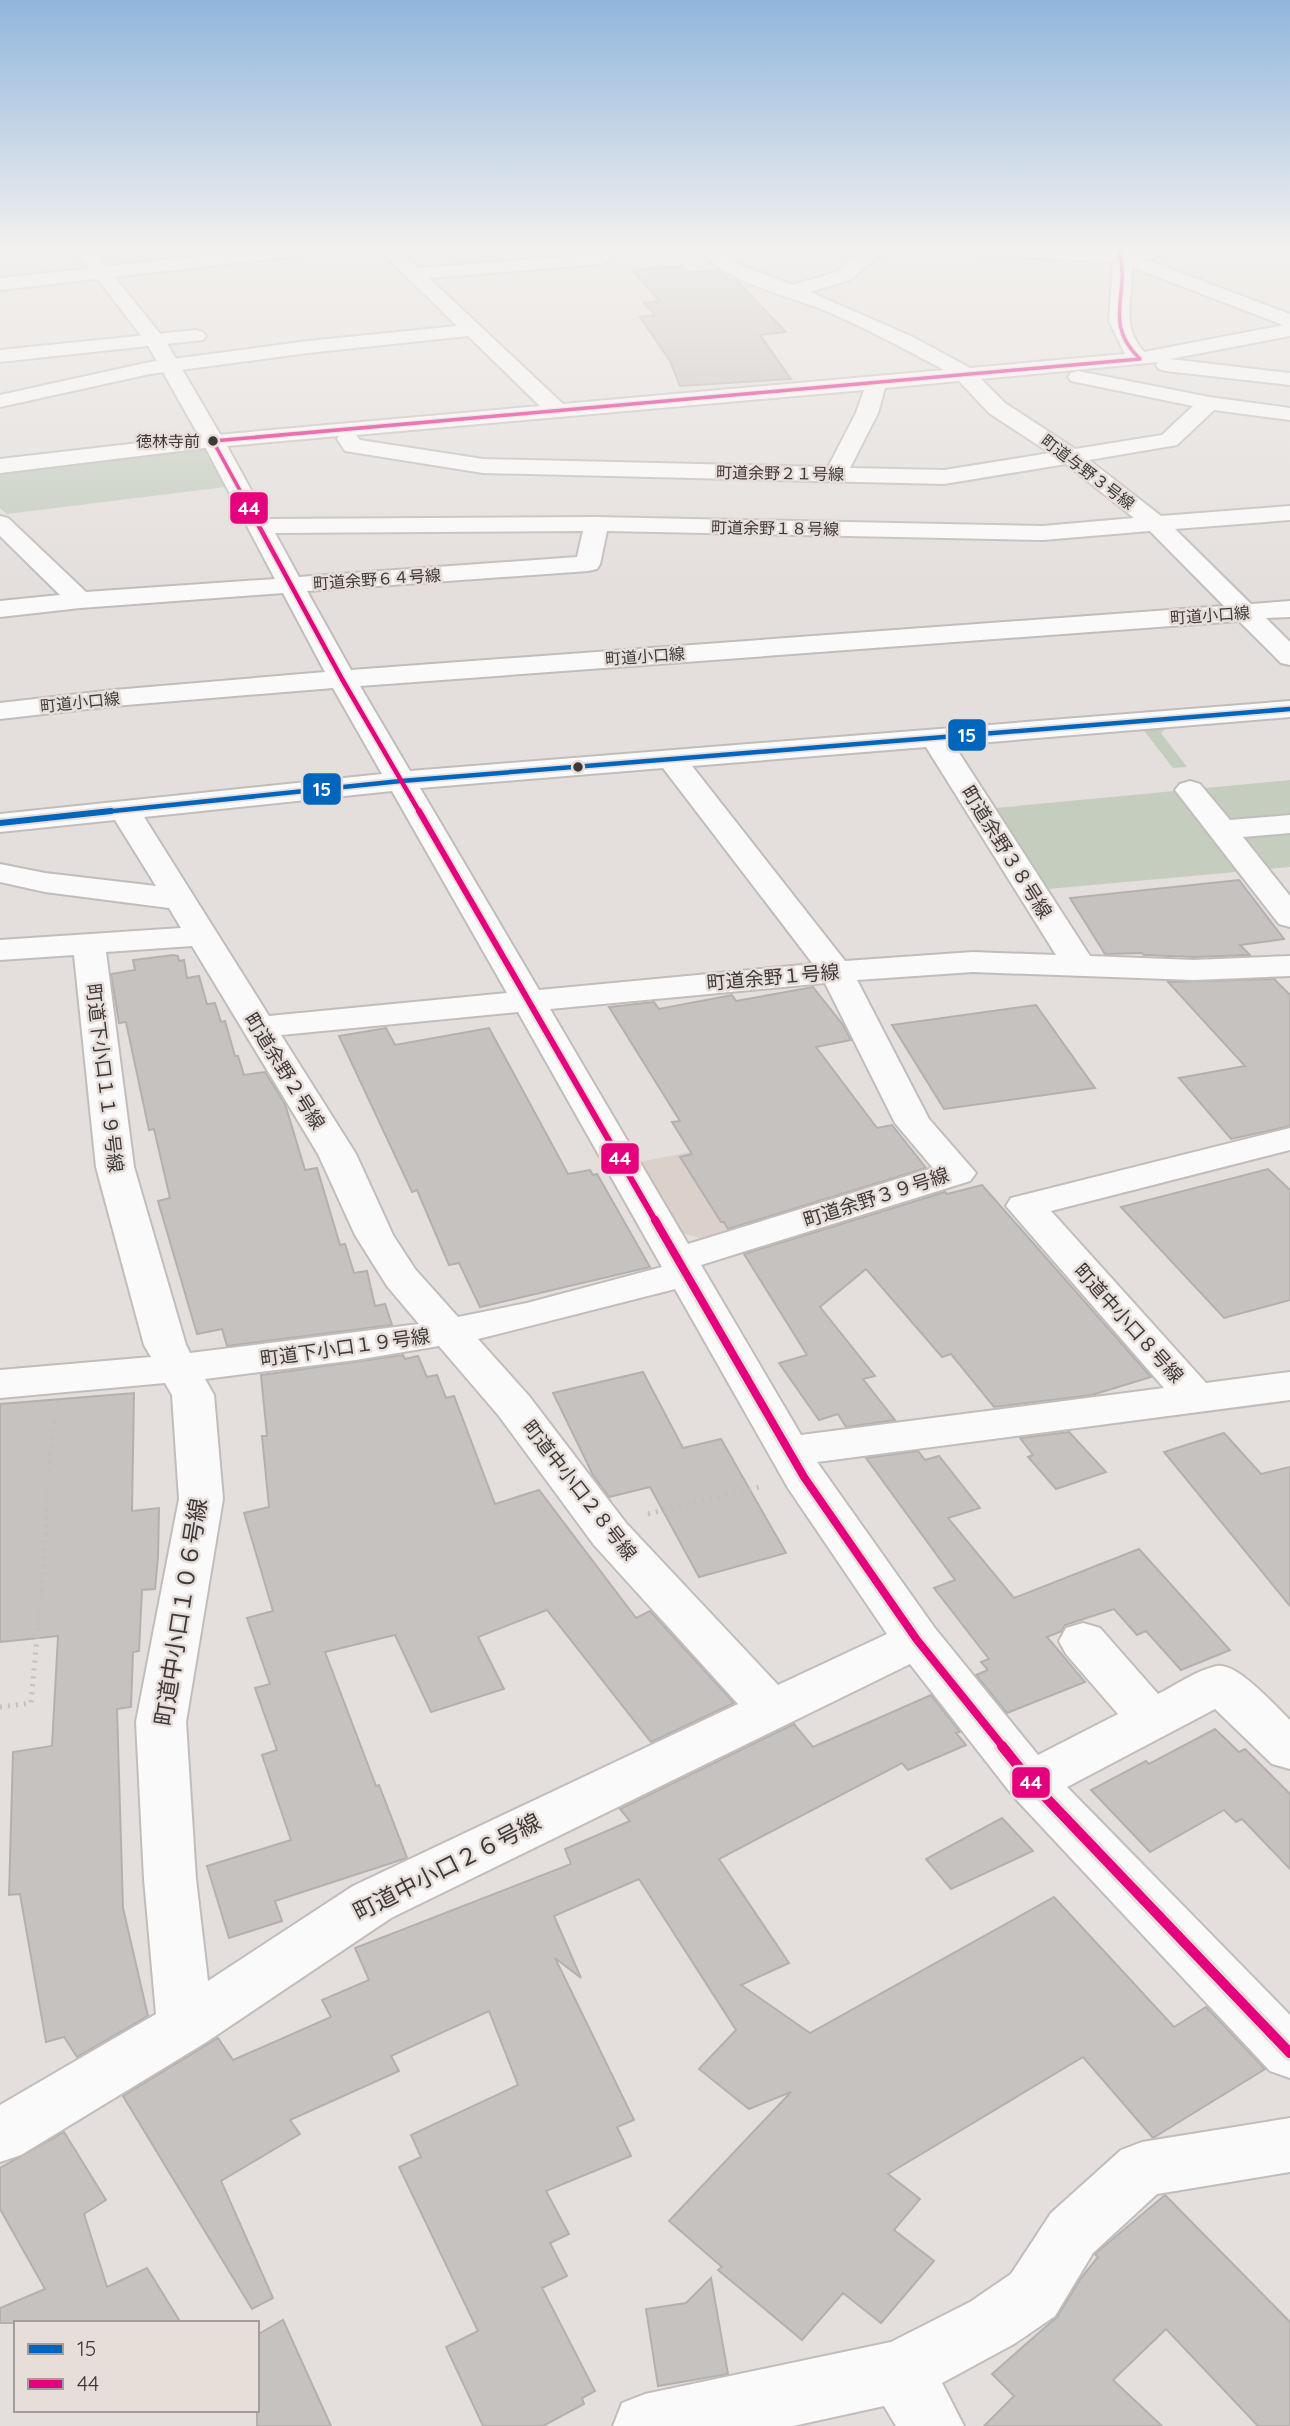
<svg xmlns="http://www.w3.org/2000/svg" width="1290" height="2426" font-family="Quicksand,'Noto Sans JP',sans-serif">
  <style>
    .built { fill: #dbd0ca }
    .green { fill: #c5cdbf }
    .building { fill: #c6c2bf; stroke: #b4b0ae; stroke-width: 2 }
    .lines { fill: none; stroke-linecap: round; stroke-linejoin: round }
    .minor-casing { stroke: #c1bdbb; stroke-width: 4 }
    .major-casing { stroke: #c1bdbb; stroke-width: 4 }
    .path { stroke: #c2c0bf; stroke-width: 5; stroke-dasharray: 2 6; stroke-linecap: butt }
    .minor { fill: #fbfafa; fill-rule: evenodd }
    .major { fill: #fbfafa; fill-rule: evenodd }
    .bus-1-far1-casing { stroke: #e7ded9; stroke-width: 8 }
    .bus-1-casing { stroke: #e7ded9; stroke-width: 10 }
    .bus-2-far4-casing { stroke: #e7ded9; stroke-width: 6 }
    .bus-2-far3-casing { stroke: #e7ded9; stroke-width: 8 }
    .bus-2-far2-casing { stroke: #e7ded9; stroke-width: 10 }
    .bus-2-far1-casing { stroke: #e7ded9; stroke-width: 13 }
    .bus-2-casing { stroke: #e7ded9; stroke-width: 16 }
    .bus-1-far1 { stroke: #0065bd; stroke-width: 4.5 }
    .bus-1 { stroke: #0065bd; stroke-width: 6 }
    .bus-2-far4 { stroke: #e5007d; stroke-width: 3.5 }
    .bus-2-far3 { stroke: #e5007d; stroke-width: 4.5 }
    .bus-2-far2 { stroke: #e5007d; stroke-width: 6 }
    .bus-2-far1 { stroke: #e5007d; stroke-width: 8 }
    .bus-2 { stroke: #e5007d; stroke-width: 10 }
    .bus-dot { fill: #3d3937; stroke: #e7ded9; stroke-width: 2.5 }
    .labels { text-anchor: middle; stroke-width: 5; stroke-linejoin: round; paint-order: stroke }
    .far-bus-label { font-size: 16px; fill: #3d3937; stroke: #e7ded9; text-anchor: end }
    .far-street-label { font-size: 16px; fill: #3d3937; stroke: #e7ded9 }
    .street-label { font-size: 19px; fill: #3d3937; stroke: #e7ded9 }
    .near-street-label { font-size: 23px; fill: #3d3937; stroke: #e7ded9 }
    .line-badge { stroke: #e7ded9; stroke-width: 2.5 }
    .badge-label { font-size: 19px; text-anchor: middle; font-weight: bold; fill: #fff }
  </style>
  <rect width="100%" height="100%" fill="#e4dfdc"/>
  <polygon class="built" points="772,1136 817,1202 700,1238 681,1233 639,1162"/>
  <g class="green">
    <polygon points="195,448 205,450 225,487 7,514 0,508 0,472"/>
    <polygon points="1168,726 1161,733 1187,767 1173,768 1142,728"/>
    <polygon points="1290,780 1290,867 1048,889 996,808"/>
  </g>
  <g class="building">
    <polygon points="682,266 687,272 719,270 729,280 735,279 786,332 760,335 791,379 680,386 670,361 640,317 655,315 644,303 660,301 632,270"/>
    <polygon points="1239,880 1284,939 1240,945 1250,955 1194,957 1144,955 1142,953 1105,954 1070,898"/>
    <polygon points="173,955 178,956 179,961 184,960 187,978 199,976 207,1004 215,1003 221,1022 225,1021 235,1056 238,1056 244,1075 265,1072 285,1104 305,1170 317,1168 340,1245 345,1244 354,1273 367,1271 375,1306 385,1304 392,1325 227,1346 222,1329 197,1334 158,1201 170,1198 154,1129 149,1130 126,1022 119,1023 111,974 135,970 133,960"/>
    <polygon points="1274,979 1290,995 1290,1126 1231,1139 1179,1078 1245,1066 1168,982"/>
    <polygon points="813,987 843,1025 851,1040 816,1047 877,1128 892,1125 926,1168 728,1229 724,1222 721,1222 680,1157 692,1154 672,1122 680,1121 609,1007 654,1002 659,1009 732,995 736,1001"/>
    <polygon points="1036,1005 1095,1088 944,1109 892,1025"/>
    <polygon points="386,1028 395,1045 489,1028 568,1174 590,1170 593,1175 597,1174 650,1267 480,1307 459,1263 449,1265 417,1190 412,1192 339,1036"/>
    <polygon points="1268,1169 1290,1190 1290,1300 1224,1318 1121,1207"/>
    <polygon points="982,1185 1151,1377 1092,1395 994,1407 951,1354 942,1357 866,1269 820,1307 875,1376 863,1379 895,1420 846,1427 838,1414 819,1420 779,1363 807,1355 744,1254 945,1192 947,1194"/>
    <polygon points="403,1355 405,1359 418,1356 427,1377 437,1375 446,1398 454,1396 495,1504 539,1490 636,1618 650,1611 734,1703 651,1742 547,1610 478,1637 504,1689 431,1712 395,1635 325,1652 376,1786 379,1785 407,1858 275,1901 282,1921 229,1938 207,1866 291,1840 262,1755 277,1750 255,1688 270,1684 247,1618 273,1611 244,1513 269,1507 262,1436 267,1436 261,1375"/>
    <polygon points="643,1372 683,1448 721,1439 786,1553 699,1577 650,1487 609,1497 593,1475 553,1393"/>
    <polygon points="134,1393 132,1511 159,1508 158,1557 155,1589 142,1590 139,1651 133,1652 131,1707 117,1709 123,1908 148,2016 77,2057 64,2037 46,2042 20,1894 9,1895 13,1752 52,1746 58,1636 0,1642 0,1404"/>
    <polygon points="1069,1432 1106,1472 1056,1489 1028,1457 1033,1455 1020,1438"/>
    <polygon points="1224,1433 1261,1474 1290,1467 1290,1606 1164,1452"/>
    <polygon points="918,1451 925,1460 939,1456 980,1508 948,1518 1014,1598 1139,1549 1230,1650 1181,1670 1146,1631 1137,1635 1114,1609 1065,1625 1062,1631 1047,1637 1085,1682 1007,1713 976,1675 988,1670 981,1662 989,1659 934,1588 955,1580 866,1458"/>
    <polygon points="931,1695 960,1732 956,1733 966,1745 908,1770 902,1763 719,1859 789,1963 741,1985 810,2033 1054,1897 1174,2027 1206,2007 1265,2069 1153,2138 1083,2057 888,2174 920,2199 894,2230 934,2261 881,2323 843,2293 802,2340 718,2270 722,2267 669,2221 791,2092 749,2109 699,2069 736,2030 639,1879 554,1916 581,1978 555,1958 634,2120 617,2127 631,2156 546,2191 569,2234 550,2243 567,2276 542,2288 595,2391 582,2398 584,2404 543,2426 483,2426 446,2347 478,2331 399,2167 421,2157 411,2135 518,2085 489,2011 391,2056 399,2071 290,2120 300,2134 221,2181 273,2298 252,2309 123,2096 218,2038 233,2060 331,2017 322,2000 369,1980 355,1948 571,1864 565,1849 630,1821 620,1809 794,1724 813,1747"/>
    <polygon points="1215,1729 1239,1752 1245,1749 1290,1794 1290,1869 1242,1819 1236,1822 1224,1810 1150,1852 1091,1790 1146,1761 1149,1764"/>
    <polygon points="1002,1818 1033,1851 951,1889 926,1859"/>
    <polygon points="64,2132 106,2200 84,2214 107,2287 147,2268 181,2323 0,2323 0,2308 45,2289 0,2209 0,2168"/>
    <polygon points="1165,2195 1290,2322 1290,2426 1258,2426 1166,2329 1113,2380 1162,2426 984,2426 1014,2396 992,2374 1057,2317 1081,2278 1098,2257 1095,2254"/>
    <polygon points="711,2278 728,2374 658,2386 646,2309 686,2303"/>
    <polygon points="283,2320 331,2426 257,2426 257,2335"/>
  </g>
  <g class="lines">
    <defs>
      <g id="minor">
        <polygon points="256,250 313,250 304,255 0,290 0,278"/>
        <path d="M 379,250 L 398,250 L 418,268 L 588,255 L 585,250 L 604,250 L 611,259 L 602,264 L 429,278 L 563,404 L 944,370 C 905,349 865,328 824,310 C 788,295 724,283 701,250 L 720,250 L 735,263 L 793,285 L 836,272 L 866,250 L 886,250 L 850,280 L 810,292 L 913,337 L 970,368 L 1125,354 L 1109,321 L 1113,262 L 980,255 L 971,250 L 1176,250 L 1173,254 L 1144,259 L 1290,314 L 1290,336 L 1170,359 L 1290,373 L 1290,385 L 1166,371 L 1159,369 L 1156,365 L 1158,362 L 981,379 L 1005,403 L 1075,449 L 1162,435 L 1193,406 L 1071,381 L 1068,377 L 1071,373 L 1078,371 L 1209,397 L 1290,408 L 1290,420 L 1214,410 L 1177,445 L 1089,460 L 1161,516 L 1290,506 L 1290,520 L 1175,529 L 1251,604 L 1290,601 L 1290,617 L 1266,618 L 1290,642 L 1290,665 L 1281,663 L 1239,621 L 360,686 L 410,771 L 1290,701 L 1290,717 L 954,745 L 1090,956 L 1194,960 L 1290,956 L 1290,976 L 1194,980 L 973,972 L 857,980 L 929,1119 L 976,1173 L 970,1181 L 701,1265 L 801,1435 L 1164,1388 L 1006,1206 L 1011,1198 L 1290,1128 L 1290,1150 L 1051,1211 L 1206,1383 L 1290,1372 L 1290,1400 L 817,1462 L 934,1627 L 1038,1755 L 1118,1714 L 1066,1654 L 1059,1641 L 1066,1628 L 1083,1623 L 1100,1628 L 1158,1694 C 1176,1685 1197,1670 1217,1666 C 1238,1663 1275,1706 1290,1720 L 1290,1769 L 1272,1764 L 1215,1709 L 1067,1787 L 1290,2015 L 1290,2078 L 1270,2071 L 1013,1796 L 910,1664 L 391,1918 L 205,2043 L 21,2155 L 0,2162 L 0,2105 L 156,2014 L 144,1879 L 136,1722 L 179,1499 L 172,1395 L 165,1383 L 0,1398 L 0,1370 L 151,1357 L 144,1345 L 96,1167 L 74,955 L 0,960 L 0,940 L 181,928 L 169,908 L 45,892 L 0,882 L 0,864 L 45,873 L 156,886 L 115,820 L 0,832 L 0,814 L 382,774 L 333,688 L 114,706 L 0,719 L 0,703 L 114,690 L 325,672 L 283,593 L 80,608 L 0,617 L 0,601 L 60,595 L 0,536 L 0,516 L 8,518 L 86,592 L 275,579 L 202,441 L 205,436 L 540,406 L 468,336 L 308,353 L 150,374 L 0,407 L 0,395 L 150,362 L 308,341 L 457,326 ZM 1132,267 L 1283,325 L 1284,325 L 1144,352 C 1120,325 1133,299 1132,267 ZM 959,381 L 989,413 L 1050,453 L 944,470 L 850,468 L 878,413 L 885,388 ZM 864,390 L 856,413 L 828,467 L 483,459 L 360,440 L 356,435 ZM 339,436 L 337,439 L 345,451 L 483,473 L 944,484 L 1066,464 L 1134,518 L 1043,526 L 596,517 L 267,519 L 227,446 ZM 583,531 L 577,557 L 299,577 L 275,533 ZM 607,531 L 1043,540 L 1150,531 L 1224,606 L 351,670 L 307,591 L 588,571 L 597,569 L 600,564 ZM 926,747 L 1056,955 L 973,952 L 845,961 L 692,766 ZM 663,768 L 813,964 L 539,990 L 420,788 ZM 392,791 L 507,993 L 269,1016 L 144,817 ZM 192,946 L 318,1154 L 355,1235 L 387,1286 L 419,1324 L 190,1353 L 186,1345 L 134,1167 L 106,952 ZM 825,983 L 895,1123 L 933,1168 L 688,1244 L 550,1009 ZM 518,1012 L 662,1267 L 527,1303 L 458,1317 L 415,1269 L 393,1235 L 356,1154 L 281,1035 ZM 675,1289 L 788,1488 L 887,1634 L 778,1685 L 626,1523 L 529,1396 L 478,1339 ZM 439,1346 L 499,1416 L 594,1545 L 738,1704 L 353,1886 L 208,1981 L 196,1879 L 186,1722 L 223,1499 L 214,1395 L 205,1379 L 356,1360 Z"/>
        <polygon points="196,330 203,332 206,336 203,340 0,362 0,350"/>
        <polygon points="1190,781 1200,784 1230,820 1290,815 1290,833 1243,837 1290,896 1290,927 1279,924 1175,790 1180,784"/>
        <polygon points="1290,2118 1290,2172 1157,2194 1093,2253 1055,2316 1014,2344 942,2383 964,2426 896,2426 884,2406 793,2426 613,2426 622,2403 645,2394 891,2342 970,2302 1011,2274 1051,2213 1121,2150 1142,2142"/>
      </g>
      <polygon id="major" points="75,250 93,250 165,340 224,441 221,446 0,473 0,459 199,436 146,342"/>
    </defs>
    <use href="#minor" class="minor-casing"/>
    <use href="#major" class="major-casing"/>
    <g class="path">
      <polyline points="648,1514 759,1487"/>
      <polyline points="0,1707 31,1703 45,1550 48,1472 55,1415"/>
    </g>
    <use href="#minor" class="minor"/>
    <use href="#major" class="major"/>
    <defs>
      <polyline id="bus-1-far1" points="94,813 401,781 1290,709"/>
      <polyline id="bus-1" points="0,823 111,811"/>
      <path id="bus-2-far4" d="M 243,496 L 213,441 L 1140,359 C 1100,321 1133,291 1118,250"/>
      <polyline id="bus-2-far3" points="242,495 342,679 420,813"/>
      <polyline id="bus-2-far2" points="419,811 656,1222"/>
      <polyline id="bus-2-far1" points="655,1220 804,1477 917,1640 1004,1748"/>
      <polyline id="bus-2" points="1002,1746 1031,1782 1290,2053"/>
    </defs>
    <use href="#bus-1-far1" class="bus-1-far1-casing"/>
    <use href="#bus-1" class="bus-1-casing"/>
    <use href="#bus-2-far4" class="bus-2-far4-casing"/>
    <use href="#bus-2-far3" class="bus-2-far3-casing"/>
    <use href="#bus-2-far2" class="bus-2-far2-casing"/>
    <use href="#bus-2-far1" class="bus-2-far1-casing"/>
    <use href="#bus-2" class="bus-2-casing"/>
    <use href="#bus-1-far1" class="bus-1-far1"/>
    <use href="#bus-1" class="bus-1"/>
    <use href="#bus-2-far4" class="bus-2-far4"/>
    <use href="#bus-2-far3" class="bus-2-far3"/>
    <use href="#bus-2-far2" class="bus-2-far2"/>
    <use href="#bus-2-far1" class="bus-2-far1"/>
    <use href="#bus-2" class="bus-2"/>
  </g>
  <linearGradient id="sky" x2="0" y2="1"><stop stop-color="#90b6dc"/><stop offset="0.42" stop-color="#f3f1ef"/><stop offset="1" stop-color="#f3f1ef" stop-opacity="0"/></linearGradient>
  <rect width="1290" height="590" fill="url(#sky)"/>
  <g class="bus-dot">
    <circle cx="213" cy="441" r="6"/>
    <circle cx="578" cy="767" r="6"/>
  </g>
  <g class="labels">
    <g class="far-bus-label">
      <text x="200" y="447">徳林寺前</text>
    </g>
    <g class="far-street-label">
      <text transform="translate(1088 472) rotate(37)" y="6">町道与野３号線</text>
      <text transform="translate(780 473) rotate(1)" y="6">町道余野２１号線</text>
      <text transform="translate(775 528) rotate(1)" y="6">町道余野１８号線</text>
      <text transform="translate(377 579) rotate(-4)" y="6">町道余野６４号線</text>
      <text transform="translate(1210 615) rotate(-4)" y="6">町道小口線</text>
      <text transform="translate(645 656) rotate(-4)" y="6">町道小口線</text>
      <text transform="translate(80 702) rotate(-6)" y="6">町道小口線</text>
    </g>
    <g class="street-label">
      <text transform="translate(1007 852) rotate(58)" y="7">町道余野３８号線</text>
      <text transform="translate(773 977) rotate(-5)" y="7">町道余野１号線</text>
      <text transform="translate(285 1071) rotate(58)" y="7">町道余野２号線</text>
      <text transform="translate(105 1078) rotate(83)" y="7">町道下小口１１９号線</text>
      <text transform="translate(876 1197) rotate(-18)" y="7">町道余野３９号線</text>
      <text transform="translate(1129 1323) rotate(48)" y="7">町道中小口８号線</text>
      <text transform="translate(345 1347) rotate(-8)" y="7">町道下小口１９号線</text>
      <text transform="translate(580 1490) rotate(52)" y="7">町道中小口２８号線</text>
    </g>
    <g class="near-street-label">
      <text transform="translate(181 1612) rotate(-81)" y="8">町道中小口１０６号線</text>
      <text transform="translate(447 1867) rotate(-27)" y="8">町道中小口２６号線</text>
    </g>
  </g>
  <g class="line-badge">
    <rect x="229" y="491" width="40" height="34" rx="7" fill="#e5007d"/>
    <rect x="947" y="718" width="40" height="34" rx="7" fill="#0065bd"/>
    <rect x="302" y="772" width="40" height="34" rx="7" fill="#0065bd"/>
    <rect x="600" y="1142" width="40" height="33" rx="7" fill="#e5007d"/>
    <rect x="1011" y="1766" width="40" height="33" rx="7" fill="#e5007d"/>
  </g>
  <g class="badge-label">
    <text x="249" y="515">44</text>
    <text x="967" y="742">15</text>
    <text x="322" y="796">15</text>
    <text x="620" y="1165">44</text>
    <text x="1031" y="1789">44</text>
  </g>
  <rect x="14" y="2321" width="245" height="91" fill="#e7ded9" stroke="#a39c98" stroke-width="2"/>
  <rect x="28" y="2344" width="35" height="10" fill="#0065bd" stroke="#a39c98" stroke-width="2"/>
  <text x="77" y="2356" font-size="21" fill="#3d3937">15</text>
  <rect x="28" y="2379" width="35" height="10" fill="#e5007d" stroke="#a39c98" stroke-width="2"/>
  <text x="77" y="2391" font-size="21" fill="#3d3937">44</text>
</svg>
